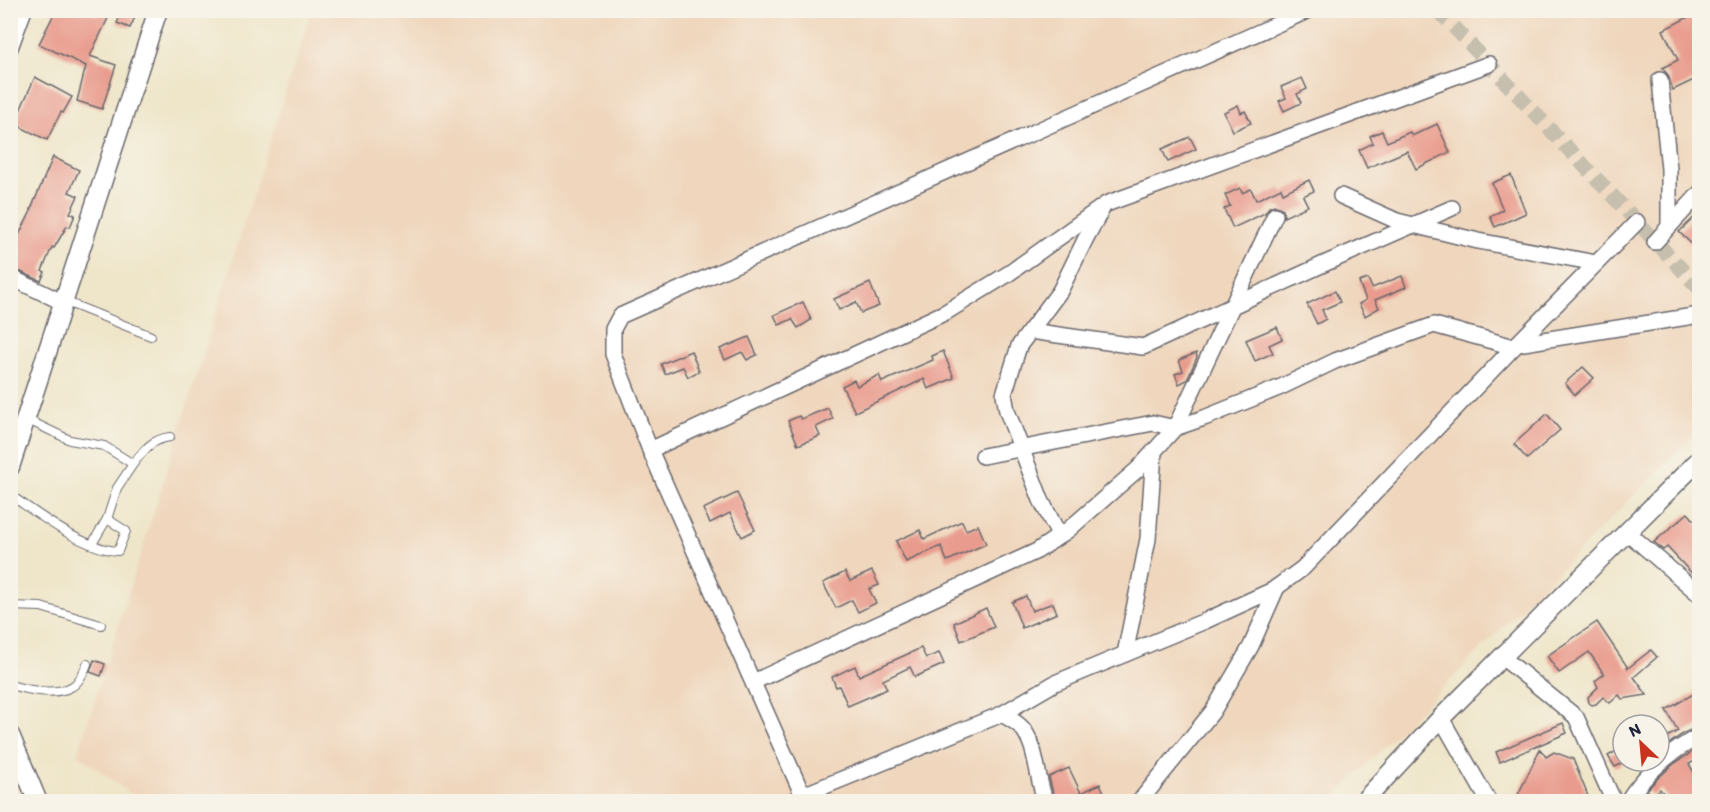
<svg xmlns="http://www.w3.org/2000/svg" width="1710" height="812" font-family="Itim,sans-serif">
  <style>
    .built { fill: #efd6bc }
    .building { fill: #e99c8e }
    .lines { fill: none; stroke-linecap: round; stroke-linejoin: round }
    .minor-tunnel { stroke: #c6bfad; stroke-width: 15; stroke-dasharray: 15 8; stroke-linecap: butt }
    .service-casing { stroke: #6a676d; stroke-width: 10 }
    .minor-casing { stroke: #6a676d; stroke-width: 18 }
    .tertiary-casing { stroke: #6a676d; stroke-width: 21 }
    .service { stroke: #fff; stroke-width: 8 }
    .minor { stroke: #fff; stroke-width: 15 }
    .tertiary { stroke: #fff; stroke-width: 18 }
  </style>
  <rect width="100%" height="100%" fill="#f7f3e8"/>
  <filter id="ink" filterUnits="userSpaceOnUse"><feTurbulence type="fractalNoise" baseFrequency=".0167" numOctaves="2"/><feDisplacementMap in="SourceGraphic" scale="12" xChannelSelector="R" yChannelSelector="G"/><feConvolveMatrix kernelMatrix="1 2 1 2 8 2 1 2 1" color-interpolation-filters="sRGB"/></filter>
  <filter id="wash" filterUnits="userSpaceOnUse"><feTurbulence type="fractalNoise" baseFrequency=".008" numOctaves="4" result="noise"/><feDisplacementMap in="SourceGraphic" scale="24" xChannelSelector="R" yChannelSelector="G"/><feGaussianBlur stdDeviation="1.35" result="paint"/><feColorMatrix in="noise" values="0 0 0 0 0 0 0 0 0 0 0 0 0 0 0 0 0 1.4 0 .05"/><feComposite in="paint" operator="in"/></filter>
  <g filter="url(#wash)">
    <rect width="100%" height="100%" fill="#efe6ca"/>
    <polygon class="built" points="311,11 1699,11 1699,430 1330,801 141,802 78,754"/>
    <g id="blocks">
      <g class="building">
        <polygon points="56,10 87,10 96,15 99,10 109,16 90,56 116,65 102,109 77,101 86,66 39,44"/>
        <polygon points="1700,11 1700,77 1673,90 1668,75 1662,68 1678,60 1663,30"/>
        <polygon points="122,12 135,17 130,28 117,23"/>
        <polygon points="35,77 72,97 63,113 61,112 47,140 14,124"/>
        <polygon points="1302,78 1307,89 1297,94 1301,103 1284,111 1279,101 1286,98 1281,87"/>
        <polygon points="1238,105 1241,113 1245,111 1251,123 1233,131 1224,112"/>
        <polygon points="1437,124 1450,152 1416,169 1407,151 1367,168 1359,150 1373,143 1370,136 1382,131 1387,142 1410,132 1412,136"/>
        <polygon points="1190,137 1196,149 1168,162 1162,149"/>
        <polygon points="53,157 79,170 69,192 78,196 70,213 75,215 70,227 67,226 54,248 52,247 42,271 45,272 41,281 10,267 10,256 18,237 32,209 31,209"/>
        <polygon points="1511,175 1526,213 1495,227 1490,216 1503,210 1492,183"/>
        <polygon points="1309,180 1314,191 1303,196 1308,206 1284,217 1283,209 1274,205 1269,207 1265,213 1233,228 1224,209 1230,206 1225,195 1240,188 1242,193 1251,189 1256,200 1281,188 1283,193"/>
        <polygon points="1700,212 1700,252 1679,232"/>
        <polygon points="1402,276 1406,287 1375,300 1379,308 1365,316 1359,304 1366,300 1359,282 1368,279 1372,288"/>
        <polygon points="870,283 879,306 861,313 856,302 839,310 834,299"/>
        <polygon points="1335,291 1340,302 1322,310 1326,319 1317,324 1307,304"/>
        <polygon points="803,302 811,320 798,328 792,319 779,325 774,315"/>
        <polygon points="1277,327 1282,339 1269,345 1273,353 1255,361 1246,340"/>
        <polygon points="749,337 757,355 747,360 742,352 725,360 720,349"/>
        <polygon points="691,351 699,371 688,377 683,367 665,374 661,364"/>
        <polygon points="943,351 954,378 928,389 924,379 855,412 842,386 854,380 857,386 879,375 882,382 933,360 932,356"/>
        <polygon points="1196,353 1197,357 1187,380 1179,384 1175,374 1183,371 1179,360"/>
        <polygon points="1583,367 1594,378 1575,395 1565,383"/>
        <polygon points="828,408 833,419 816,427 820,436 798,445 788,421 799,416 801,419"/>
        <polygon points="1547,414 1560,430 1527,459 1514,444"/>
        <polygon points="737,493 755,530 742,537 730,513 710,523 703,509"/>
        <polygon points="1688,513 1700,527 1700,582 1667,547 1663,550 1654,542"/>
        <polygon points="962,521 966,530 978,525 986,544 947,561 941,546 906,562 896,541 920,530 924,539"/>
        <polygon points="872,571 879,585 869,589 876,603 858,612 852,600 836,608 823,583 845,572 850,581"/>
        <polygon points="1026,596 1032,611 1053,603 1057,613 1022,628 1012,602"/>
        <polygon points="986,608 994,627 961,641 954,623"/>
        <polygon points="1597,622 1628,668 1651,650 1657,657 1634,677 1647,695 1622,699 1619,695 1610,703 1603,697 1596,704 1592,705 1589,703 1588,697 1598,687 1595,681 1604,674 1589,652 1559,673 1547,656"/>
        <polygon points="921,648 926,658 939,653 944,664 915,677 910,667 883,680 887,689 848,706 839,686 836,687 832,677 855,666 859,676"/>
        <polygon points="94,660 105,664 101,676 90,672"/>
        <polygon points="1700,690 1700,726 1684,733 1659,751 1659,741 1678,731 1666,710"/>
        <polygon points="1563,723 1567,733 1500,762 1496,752"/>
        <polygon points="1623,747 1623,763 1615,767 1608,756"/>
        <polygon points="1700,747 1700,758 1689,764 1700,783 1700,801 1670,801 1660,789 1653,796 1647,790 1657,779 1675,763"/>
        <polygon points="1540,749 1546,757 1554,752 1573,759 1590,801 1515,801"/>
        <polygon points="1069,768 1081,793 1100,784 1108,801 1055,801 1049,777"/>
      </g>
    </g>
  </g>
  <g filter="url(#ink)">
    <use href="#blocks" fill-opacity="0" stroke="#6a676d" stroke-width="1.5"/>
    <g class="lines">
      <polyline class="minor-tunnel" points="1438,10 1700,289"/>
      <defs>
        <g id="service">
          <polyline points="64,301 151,336"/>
          <path d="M 26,419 L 70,440 L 104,446 L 133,464 C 144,450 152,439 170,437"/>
          <path d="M 10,495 C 40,515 81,548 118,551 L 126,531 L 107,519"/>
          <polyline points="92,544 107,519 117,488 133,464"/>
          <polyline points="10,606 41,607 101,625"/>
          <path d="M 10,685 C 28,690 54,696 71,687 C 79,683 84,672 87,664"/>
        </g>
        <g id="minor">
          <polyline points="1309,10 620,316 613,329 613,354 650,450 800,789 808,793 1002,714 1055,683 1205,621 1273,590 1303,568 1514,347 1637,222"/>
          <polyline points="10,48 24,10"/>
          <polyline points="1660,80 1669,169 1669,226"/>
          <polyline points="1341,196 1397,221 1478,241 1596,263"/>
          <polyline points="1655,242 1700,193"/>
          <polyline points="10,277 62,302 64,301"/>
          <polyline points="1030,331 1143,347 1326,263 1452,208"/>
          <polyline points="1517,344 1700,315"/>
          <polyline points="650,450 946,312 1008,274 1106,204 1489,64"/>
          <polyline points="983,456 1153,423 1175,428 1275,215"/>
          <polyline points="1627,532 1700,595"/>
          <polyline points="1059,535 1041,500 1007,411 1004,394 1019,346 1060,291 1086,238 1102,209"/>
          <polyline points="1125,654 1148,539 1154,452"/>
          <polyline points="1502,657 1576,717 1614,802"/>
          <polyline points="753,682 1037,551 1068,530 1138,469 1175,428 1204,418 1281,387 1335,361 1434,325 1514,347"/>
          <path d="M 1002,714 C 1008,718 1017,722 1022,728 C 1038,747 1036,779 1046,802"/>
          <polyline points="1441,718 1489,802"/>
          <polyline points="1140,801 1213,711 1251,646 1277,587"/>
          <path d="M 1627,802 C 1644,774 1672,750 1700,736"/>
        </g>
        <g id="tertiary">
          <polyline points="10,467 158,10"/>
          <polyline points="10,735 38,802"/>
          <polyline points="1363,802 1441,718 1700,459"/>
        </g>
      </defs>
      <use href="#service" class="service-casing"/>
      <use href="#minor" class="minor-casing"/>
      <use href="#tertiary" class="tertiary-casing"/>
      <use href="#service" class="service"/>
      <use href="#minor" class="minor"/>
      <use href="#tertiary" class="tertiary"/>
    </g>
  </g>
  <rect width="1710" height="812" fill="none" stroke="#f7f3e8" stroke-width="36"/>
  <g transform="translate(1641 743) rotate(334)"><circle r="28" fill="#f7f3e8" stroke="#a29fa3" stroke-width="1.5"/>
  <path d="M0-4.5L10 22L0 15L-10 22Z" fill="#c8321e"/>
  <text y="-9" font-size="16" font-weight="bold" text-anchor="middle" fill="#22223b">N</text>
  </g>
</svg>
